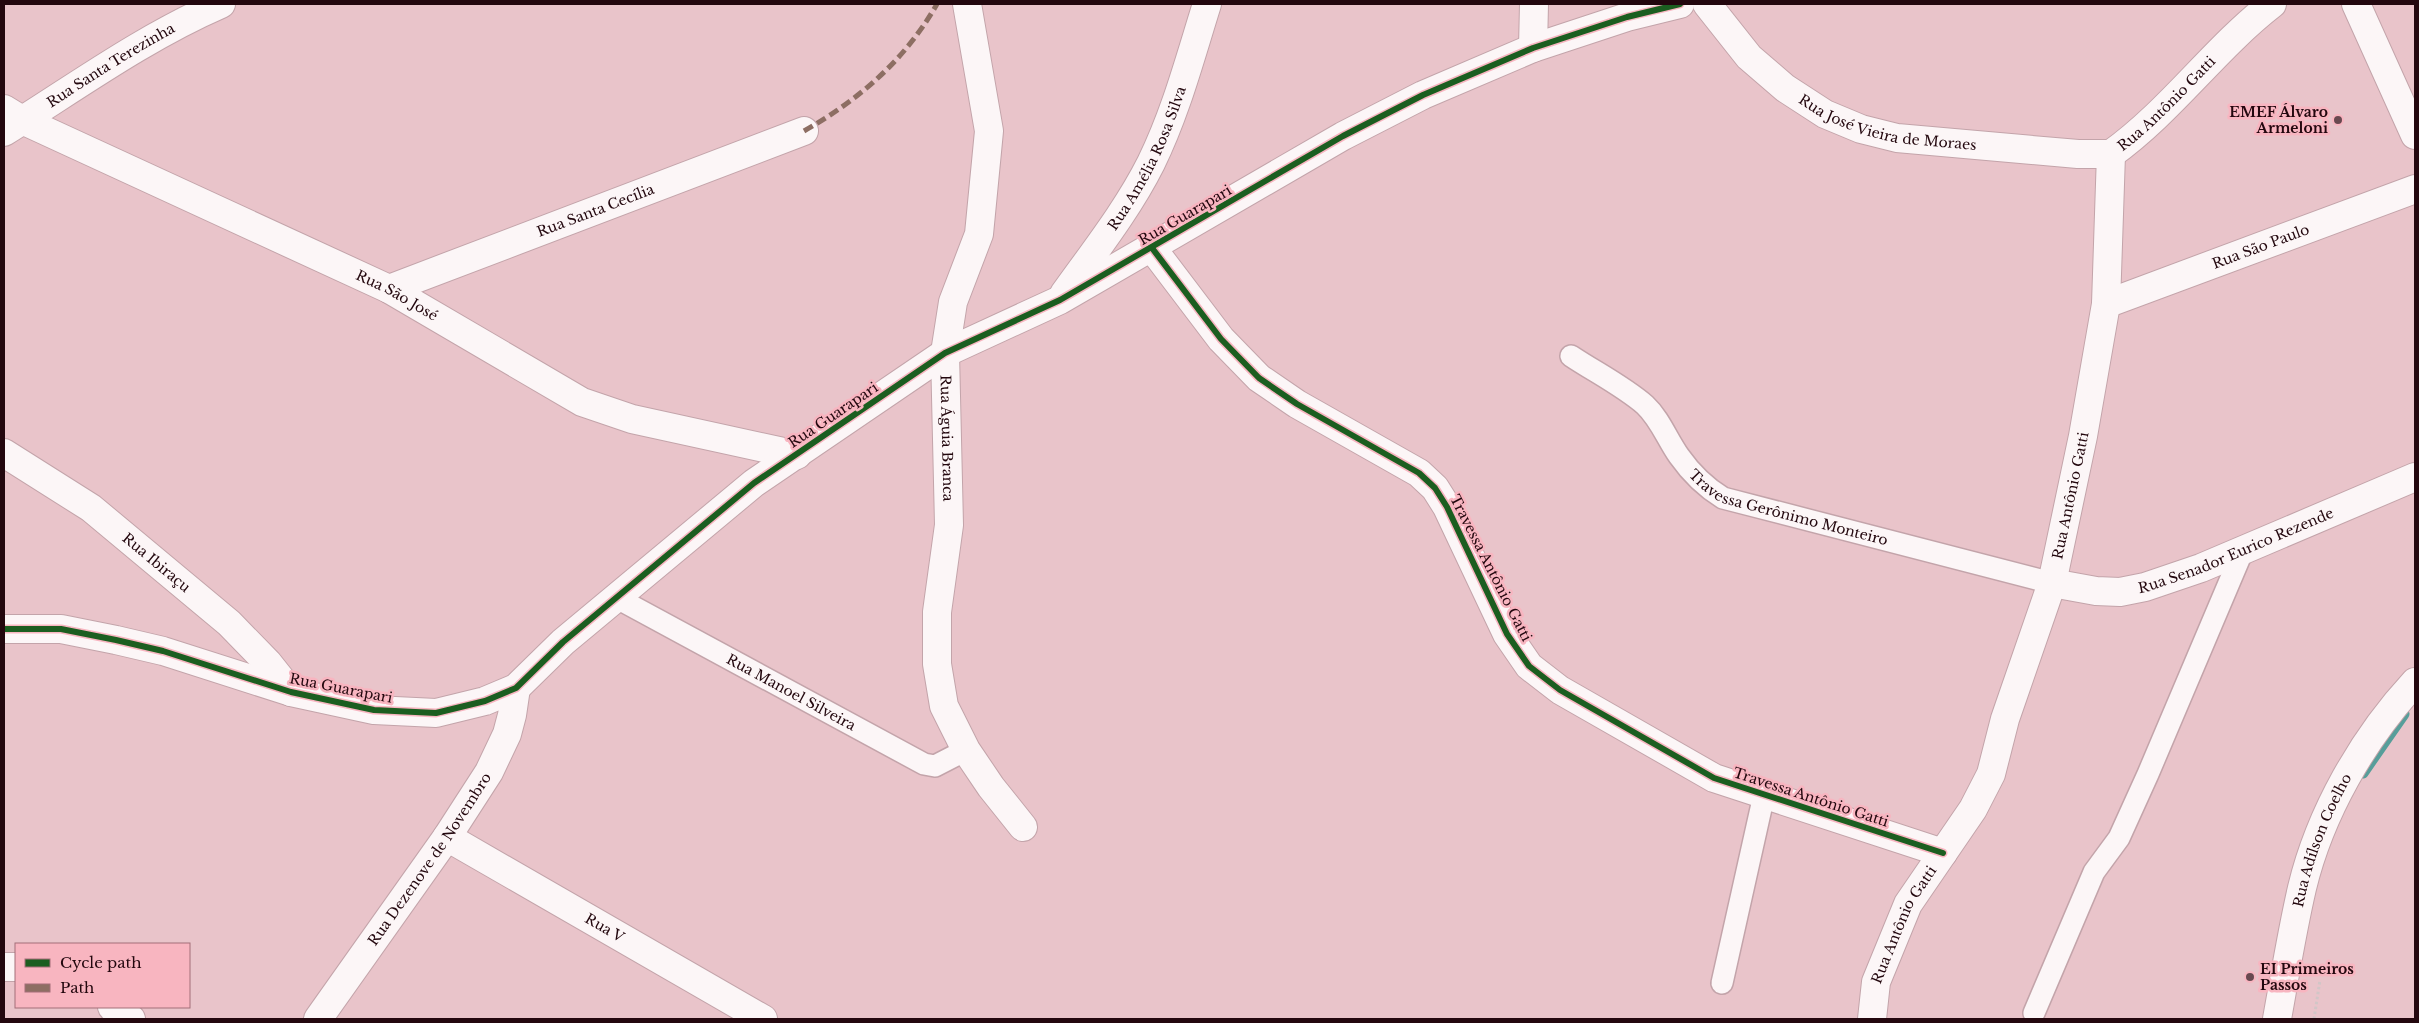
<svg xmlns="http://www.w3.org/2000/svg" width="2419" height="1023" font-family="'Libre Baskerville',serif">
  <style>
    .lines { fill: none; stroke-linecap: round; stroke-linejoin: round }
    .stream { stroke: #579e9a; stroke-width: 11 }
    .service-casing { stroke: #c3a4aa; stroke-width: 24 }
    .minor-casing { stroke: #c3a4aa; stroke-width: 30 }
    .path { stroke: #d1c6c7; stroke-width: 3; stroke-dasharray: 2.5 2.5; stroke-linecap: butt }
    .service { stroke: #fcf6f7; stroke-width: 21 }
    .minor { stroke: #fcf6f7; stroke-width: 28 }
    .quiet { stroke: #8d6e63; stroke-width: 5; stroke-dasharray: 10 5; stroke-linecap: butt }
    .cycleway-casing { stroke: #f8b5c0; stroke-width: 9 }
    .cycleway { stroke: #1b5e20; stroke-width: 6 }
    .poi-dot { fill: #684950; stroke: #f8b5c0; stroke-width: 2 }
    .labels { text-anchor: middle; stroke-width: 5; stroke-linejoin: round; paint-order: stroke }
    .street-label { font-size: 14px; fill: #23070e; stroke: #f8b5c0 }
    .poi-label { font-size: 14px; font-weight: bold; fill: #23070e; stroke: #f8b5c0; text-anchor: end }
  </style>
  <rect width="100%" height="100%" fill="#e9c4ca"/>
  <g class="lines">
    <polyline class="stream" points="2363,773 2404,714"/>
    <defs>
      <g id="service">
        <path id="s1" d="M 1571,356 C 1595,372 1623,386 1645,405 C 1660,419 1667,439 1679,456 C 1691,473 1705,487 1723,498 L 2052,583"/>
        <path id="s2" d="M 617,598 L 924,764 L 935,766 L 966,750"/>
        <polyline points="1722,983 1764,795"/>
        <polyline points="2034,1013 2094,872 2119,838 2148,774 2243,550"/>
      </g>
      <g id="minor">
        <path id="s3" d="M 967,4 L 989,131 L 979,234 L 953,302 L 945,353 L 949,525 L 937,612 L 937,664 L 944,706 L 966,750 L 991,787 L 1023,827"/>
        <path id="s4" d="M 1707,4 L 1749,57 L 1785,88 L 1825,114 L 1861,129 L 1897,138 L 2078,154 L 2111,154"/>
        <polyline points="2356,4 2415,135"/>
        <polyline points="1533,48 1534,4"/>
        <path id="s5" d="M 4,109 L 22,120 L 389,289 L 582,402 L 632,419 L 797,455"/>
        <path id="s6" d="M 4,132 C 76,87 143,38 221,4"/>
        <path id="s7" d="M 2111,154 C 2171,111 2214,49 2272,4"/>
        <polyline points="1152,248 1221,339 1259,378 1297,404 1419,473 1435,488 1447,507 1507,634 1529,666 1560,690 1714,778 1943,853"/>
        <path id="s8" d="M 389,289 L 804,131"/>
        <path id="s9" d="M 1064,294 C 1094,252 1128,209 1151,163 C 1176,112 1190,58 1207,4"/>
        <path id="s10" d="M 2106,304 L 2415,189"/>
        <path id="s11" d="M 4,453 L 91,508 L 229,623 L 268,663 L 291,692"/>
        <path id="s12" d="M 2052,583 L 2096,591 L 2120,592 L 2145,587 L 2201,568 L 2415,477"/>
        <polyline points="4,629 61,629 116,640 163,651 291,692 374,710 436,713 485,701 516,688 563,642 754,483 945,353 1060,300 1343,136 1423,95 1533,48 1627,17 1680,4"/>
        <path id="s13" d="M 447,837 L 763,1019"/>
        <polyline points="4,967 16,967"/>
        <polyline points="112,1007 131,1019"/>
        <path id="s14" d="M 318,1019 L 447,837 L 489,772 L 507,734 L 512,715 L 516,688"/>
        <path id="s15" d="M 1872,1019 L 1876,982 L 1908,904 L 1973,809 L 1991,774 L 2005,719 L 2052,583 L 2083,436 L 2106,304 L 2111,154"/>
        <path id="s16" d="M 2277,1019 C 2285,975 2292,931 2302,888 C 2320,813 2363,738 2415,682"/>
      </g>
    </defs>
    <use href="#service" class="service-casing"/>
    <use href="#minor" class="minor-casing"/>
    <polyline class="path" points="2314,1019 2320,980"/>
    <use href="#service" class="service"/>
    <use href="#minor" class="minor"/>
    <path class="quiet" d="M 804,131 C 860,99 905,60 937,4"/>
    <defs>
      <g id="cycleway">
        <polyline points="1152,248 1221,339 1259,378 1297,404 1419,473 1435,488 1447,507 1507,634 1529,666 1560,690 1714,778 1943,853"/>
        <polyline points="4,629 61,629 116,640 163,651 291,692 374,710 436,713 485,701 516,688 563,642 754,483 945,353 1060,300 1343,136 1423,95 1533,48 1627,17 1680,4"/>
      </g>
    </defs>
    <use href="#cycleway" class="cycleway-casing"/>
    <use href="#cycleway" class="cycleway"/>
  </g>
  <g class="poi-dot">
    <circle cx="2338" cy="120" r="5"/>
    <circle cx="2250" cy="977" r="5"/>
  </g>
  <g class="labels">
    <g class="street-label">
      <text dy="5" stroke="none"><textPath href="#s6" startOffset="126">Rua Santa Terezinha</textPath></text>
      <text dy="5" stroke="none"><textPath href="#s7" startOffset="75">Rua Antônio Gatti</textPath></text>
      <text dy="5" stroke="none"><textPath href="#s4" startOffset="226">Rua José Vieira de Moraes</textPath></text>
      <text dy="5" stroke="none"><textPath href="#s9" startOffset="160">Rua Amélia Rosa Silva</textPath></text>
      <text dy="5" stroke="none"><textPath href="#s8" startOffset="221">Rua Santa Cecília</textPath></text>
      <text transform="translate(1185 215) rotate(-30)" y="5">Rua Guarapari</text>
      <text dy="5" stroke="none"><textPath href="#s10" startOffset="165">Rua São Paulo</textPath></text>
      <text dy="5" stroke="none"><textPath href="#s5" startOffset="435">Rua São José</textPath></text>
      <text transform="translate(833 415) rotate(-34)" y="5">Rua Guarapari</text>
      <text dy="5" stroke="none"><textPath href="#s3" startOffset="442">Rua Águia Branca</textPath></text>
      <text dy="5" stroke="none"><textPath href="#s15" startOffset="566">Rua Antônio Gatti</textPath></text>
      <text dy="5" stroke="none"><textPath href="#s1" startOffset="276">Travessa Gerônimo Monteiro</textPath></text>
      <text dy="5" stroke="none"><textPath href="#s12" startOffset="192">Rua Senador Eurico Rezende</textPath></text>
      <text dy="5" stroke="none"><textPath href="#s11" startOffset="188">Rua Ibiraçu</textPath></text>
      <text transform="translate(1491 568) rotate(63)" y="5">Travessa Antônio Gatti</text>
      <text transform="translate(341 688) rotate(11)" y="5">Rua Guarapari</text>
      <text dy="5" stroke="none"><textPath href="#s2" startOffset="198">Rua Manoel Silveira</textPath></text>
      <text transform="translate(1811 797) rotate(18)" y="5">Travessa Antônio Gatti</text>
      <text dy="5" stroke="none"><textPath href="#s16" startOffset="185">Rua Adílson Coelho</textPath></text>
      <text dy="5" stroke="none"><textPath href="#s14" startOffset="195">Rua Dezenove de Novembro</textPath></text>
      <text dy="5" stroke="none"><textPath href="#s15" startOffset="101">Rua Antônio Gatti</textPath></text>
      <text dy="5" stroke="none"><textPath href="#s13" startOffset="182">Rua V</textPath></text>
    </g>
    <g class="poi-label">
      <text x="2328" y="117">EMEF Álvaro<tspan x="2328" dy="16">Armeloni</tspan></text>
      <text x="2260" y="974" text-anchor="start">EI Primeiros<tspan x="2260" dy="16">Passos</tspan></text>
    </g>
  </g>
  <rect width="2419" height="1023" fill="none" stroke="#23070e" stroke-width="10"/>
  <rect x="15" y="943" width="175" height="65" fill="#f8b5c0" stroke="#a36f79"/>
  <rect x="25" y="959" width="25" height="8" fill="#1b5e20" stroke="#a36f79"/>
  <text x="60" y="968" font-size="15" fill="#23070e">Cycle path</text>
  <rect x="25" y="984" width="25" height="8" fill="#8d6e63" stroke="#a36f79"/>
  <text x="60" y="993" font-size="15" fill="#23070e">Path</text>
</svg>
